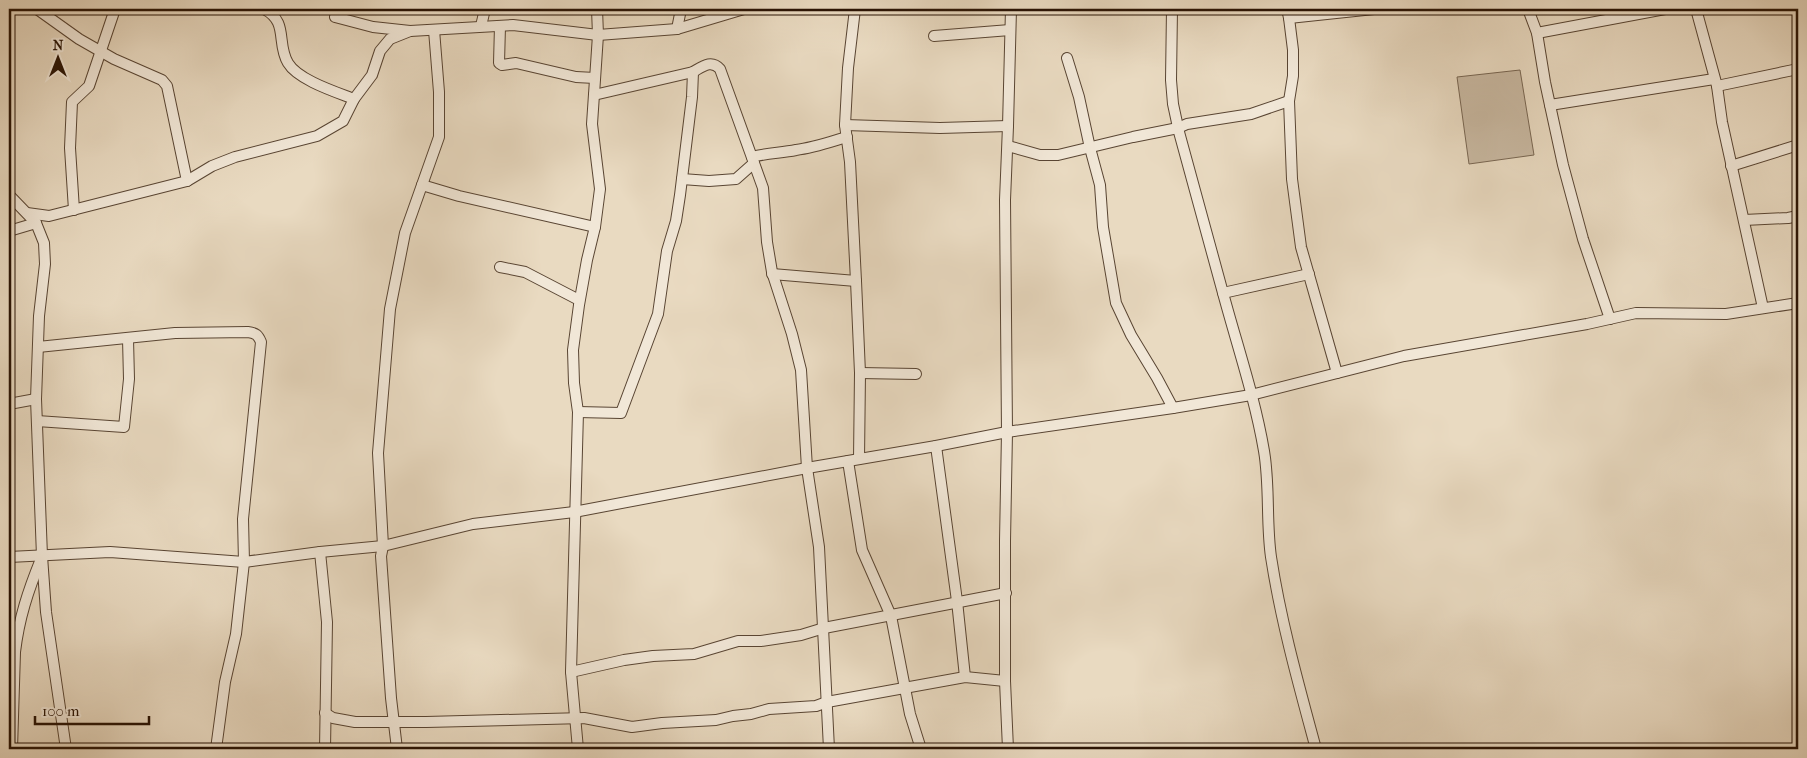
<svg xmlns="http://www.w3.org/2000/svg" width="1807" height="758" font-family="'IM FELL French Canon',serif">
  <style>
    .green { fill: #c8b8a1; stroke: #786652 }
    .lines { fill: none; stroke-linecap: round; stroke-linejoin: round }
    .minor-casing { stroke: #594533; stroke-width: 12 }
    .minor { stroke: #f1e7d7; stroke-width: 10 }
  </style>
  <rect width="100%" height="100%" fill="#e9dac1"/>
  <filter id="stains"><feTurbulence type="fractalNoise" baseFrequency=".004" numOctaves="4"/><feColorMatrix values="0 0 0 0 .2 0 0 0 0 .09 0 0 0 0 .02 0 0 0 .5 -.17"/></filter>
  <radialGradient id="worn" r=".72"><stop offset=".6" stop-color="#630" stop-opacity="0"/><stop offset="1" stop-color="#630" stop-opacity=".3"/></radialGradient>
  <polygon class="green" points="1520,70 1534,155 1469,164 1457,77"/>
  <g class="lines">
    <defs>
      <g id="minor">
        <polyline points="37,9 79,39 114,59 162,80 167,86 187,181"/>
        <path d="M 264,9 C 289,22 276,43 288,63 C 298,80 336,92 354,99"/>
        <polyline points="339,9 335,17 373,27 410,31 513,25 598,35 677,29 744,9"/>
        <polyline points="855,9 848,68 845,125 850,162 856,281 860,373 859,459"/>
        <polyline points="1172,9 1171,80 1173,104 1179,132 1223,293 1309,274"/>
        <polyline points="1287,9 1289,18 1293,50 1293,76 1289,101 1292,179 1301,247 1337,373"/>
        <polyline points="1528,9 1537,33 1545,82 1563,165 1583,239 1610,319"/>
        <polyline points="1696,9 1717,86 1722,122 1763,308"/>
        <polyline points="1289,18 1374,9"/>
        <polyline points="481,26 485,9"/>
        <polyline points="500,26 499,63 502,65 516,63 576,77 595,78"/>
        <polyline points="677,29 681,9"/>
        <polyline points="1537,33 1665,9"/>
        <polyline points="934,36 1010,30"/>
        <polyline points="1067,58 1079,97 1090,148 1100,185 1103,227 1116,303 1131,335 1157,378 1173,408"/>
        <polyline points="1717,86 1798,69"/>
        <path d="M 594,95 L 693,72 C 702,67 711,59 720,69 L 763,188 L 767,242 L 772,272 L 792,334 L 801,370 L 807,468 L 819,547 L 829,749"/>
        <polyline points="1550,105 1714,79"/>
        <polyline points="845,125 940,128 1008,126"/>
        <polyline points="1008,146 1040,155 1058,155 1133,137 1178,128 1187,124 1251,114 1289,101"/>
        <path d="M 752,157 C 767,153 781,153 796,150 C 813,148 830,142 847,137"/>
        <polyline points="1731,166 1798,145"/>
        <polyline points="682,179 709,181 736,179 754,163"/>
        <polyline points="422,185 459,196 595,227"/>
        <polyline points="9,195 36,223 44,243 45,264 39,316 36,399 42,556 46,612 66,749"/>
        <polyline points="74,210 70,148 72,102 89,86 115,9"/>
        <polyline points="27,213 49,216 187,181 212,166 235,157 317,136 343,121 354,99 372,75 380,51 390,39 410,31"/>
        <polyline points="1744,220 1788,218 1798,216"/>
        <polyline points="9,231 36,223"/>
        <polyline points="500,267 525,272 579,300"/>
        <polyline points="772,274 856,281"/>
        <path d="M 1223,293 C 1237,345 1255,398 1264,451 C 1270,486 1266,522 1271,557 C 1281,622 1299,686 1316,749"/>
        <path d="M 38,347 L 175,333 L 248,332 C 256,333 258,335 261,342 L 243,519 L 244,562 L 236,634 L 225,682 L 216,749"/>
        <polyline points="860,373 916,374"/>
        <polyline points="9,404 36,399"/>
        <polyline points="578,412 621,413 658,314 667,251 676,221 680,195 692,97 693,72"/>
        <polyline points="37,421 124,427 129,379 128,339"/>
        <polyline points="936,446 957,601 965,677"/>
        <polyline points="848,461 862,550 891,616 910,714 921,749"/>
        <polyline points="320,552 327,622 325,749"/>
        <polyline points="9,557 110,552 244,562 320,552 383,546 473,524 574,512 807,468 936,446 1007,432 1173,408 1251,395 1404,356 1587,324 1636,313 1726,314 1798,303"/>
        <polyline points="571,672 624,660 653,656 694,654 738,641 761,641 801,635 824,628 1006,593"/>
        <polyline points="325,713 333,718 355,722 426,722 584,718 632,727 662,723 716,720 733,716 751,714 769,709 816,706 827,702 965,677 1005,681"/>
        <path d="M 12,749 L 15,652 C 19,618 28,591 41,559"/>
        <polyline points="397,749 391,698 381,556 383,546 378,453 390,309 405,233 439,137 439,92 434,30"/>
        <polyline points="578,749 571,672 578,412 574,383 573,350 579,305 587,260 595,227 600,189 592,124 598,35 597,9"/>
        <polyline points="1008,749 1005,681 1005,541 1007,432 1005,200 1008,126 1011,9"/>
      </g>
    </defs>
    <use href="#minor" class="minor-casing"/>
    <use href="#minor" class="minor"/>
  </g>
  <rect width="1807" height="758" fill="none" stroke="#e9dac1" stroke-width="30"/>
  <rect x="10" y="10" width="1787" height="738" fill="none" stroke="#291304" stroke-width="2.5"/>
  <rect x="15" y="15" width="1777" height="728" fill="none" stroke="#291304"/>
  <g transform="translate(58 58)" stroke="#f1e7d7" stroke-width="4" paint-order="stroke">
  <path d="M0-4L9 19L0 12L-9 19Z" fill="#291304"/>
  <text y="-8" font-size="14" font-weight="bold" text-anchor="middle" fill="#291304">N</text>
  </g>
  <path d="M35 716v8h114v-8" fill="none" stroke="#291304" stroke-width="2.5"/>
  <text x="42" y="716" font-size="15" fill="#291304" stroke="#f1e7d7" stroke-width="4" paint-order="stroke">100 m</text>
  <rect width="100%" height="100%" filter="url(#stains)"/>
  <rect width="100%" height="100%" fill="url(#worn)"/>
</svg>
